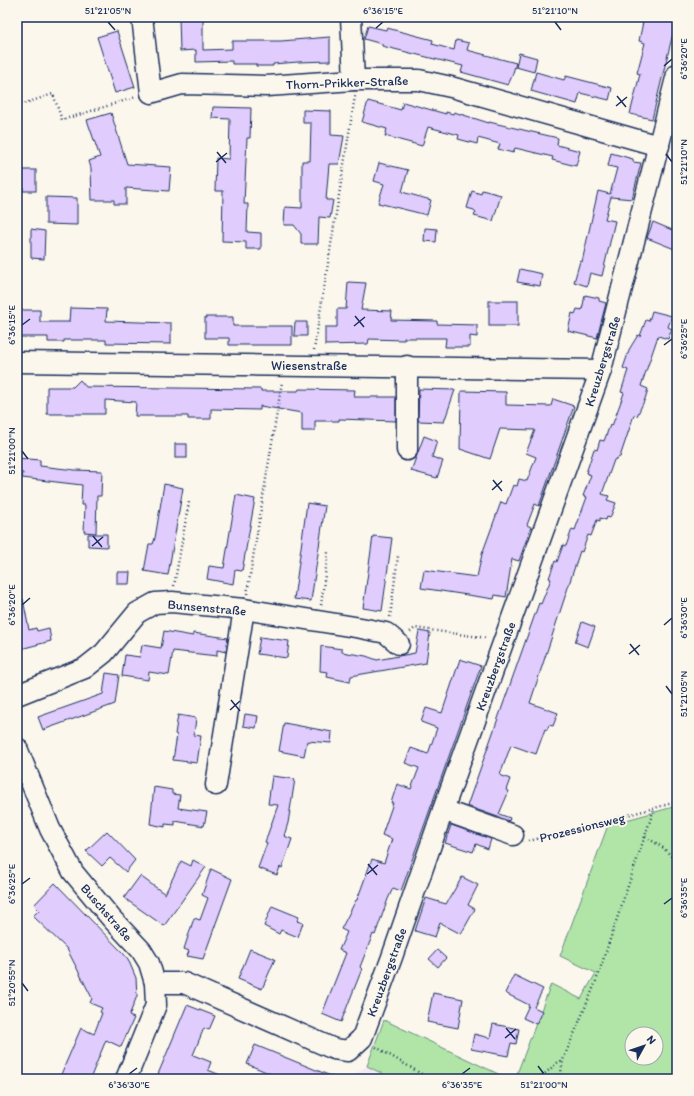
<svg xmlns="http://www.w3.org/2000/svg" width="694" height="1096" font-family="Itim,sans-serif">
  <style>
    .built { fill: #f3eaf1 }
    .green { fill: #b1e5a7; stroke: #668a82; fill-rule: evenodd }
    .building { fill: #e0ccfd; stroke: #1b2f5e }
    .lines { fill: none; stroke-linecap: round; stroke-linejoin: round }
    .minor-casing { stroke: #1b2f5e; stroke-width: 23 }
    .path { stroke: #1b2f5e; stroke-width: 2.5; stroke-dasharray: 1 3; stroke-linecap: butt }
    .minor { stroke: #fbf7ec; stroke-width: 20 }
    .ticks { fill: none; stroke: #1b2f5e; stroke-width: 1.5 }
    .labels { text-anchor: middle; stroke-width: 4; stroke-linejoin: round; paint-order: stroke }
    .street-label { font-size: 13px; fill: #1b2f5e; stroke: #fbf7ec }
    .neatline { fill: none; stroke: #1b2f5e; stroke-width: 1.5 }
    .ticks-label { font-size: 10px; text-anchor: middle; fill: #1b2f5e }
  </style>
  <rect width="100%" height="100%" fill="#fbf7ec"/>
  <filter id="ink" filterUnits="userSpaceOnUse"><feTurbulence type="fractalNoise" baseFrequency=".025" numOctaves="2"/><feDisplacementMap in="SourceGraphic" scale="8" xChannelSelector="R" yChannelSelector="G"/><feConvolveMatrix kernelMatrix="1 2 1 2 8 2 1 2 1" color-interpolation-filters="sRGB"/></filter>
  <g filter="url(#ink)">
    <polygon class="built" points="367,1066 393,1079 353,1079 355,1074"/>
    <g class="green">
      <path d="M 677,806 L 677,1079 L 515,1079 L 551,984 L 581,999 L 596,973 L 560,956 L 608,825 ZM 632,1034 L 656,1034 L 656,1058 L 632,1058 Z"/>
      <polygon points="384,1020 509,1079 393,1079 367,1066"/>
    </g>
    <g class="building">
      <polygon points="179,17 203,17 203,50 232,49 232,41 281,41 330,37 330,61 298,62 273,64 273,66 256,66 256,64 232,64 232,61 196,62 196,50 180,51"/>
      <polygon points="644,17 677,17 652,119 630,114 640,74 637,73 645,43 639,41"/>
      <polygon points="368,26 386,30 387,28 433,40 432,44 454,50 456,40 469,43 467,50 516,63 512,76 508,85 461,72 463,66 382,46 382,44 364,39"/>
      <polygon points="117,31 135,87 115,93 97,37"/>
      <polygon points="519,53 537,58 534,72 516,67"/>
      <polygon points="536,72 564,80 566,76 612,88 609,100 580,93 577,104 531,91"/>
      <polygon points="368,101 401,110 403,102 446,114 446,112 453,114 454,112 489,123 489,122 558,138 557,145 580,151 576,166 552,160 553,157 515,148 513,153 498,149 500,144 478,138 477,144 458,139 459,135 428,127 422,146 385,136 387,129 362,122"/>
      <polygon points="213,107 251,108 250,138 247,138 244,204 248,204 247,232 261,233 261,249 246,249 246,242 222,241 223,191 215,191 216,158 229,159 230,119 212,118"/>
      <polygon points="303,110 331,111 331,135 344,136 339,164 329,164 326,200 333,200 330,218 319,217 318,244 301,244 301,234 294,225 284,225 285,207 302,208 302,161 310,161 311,123 303,123"/>
      <polygon points="111,113 127,164 171,167 169,191 126,188 126,204 114,204 114,200 92,200 91,168 89,161 100,157 87,120"/>
      <polygon points="611,153 633,159 633,162 641,163 632,199 611,197 605,219 615,221 602,276 590,273 587,286 574,282 580,261 582,262 584,253 598,191 610,194 617,168 608,166"/>
      <polygon points="379,163 408,170 402,192 431,200 427,215 378,203 384,184 374,181"/>
      <rect x="23" y="170" width="13" height="21"/>
      <polygon points="482,190 501,195 493,221 474,216 476,212 474,210 467,208 472,191 481,194"/>
      <polygon points="46,197 77,198 77,225 46,224"/>
      <polygon points="653,222 677,232 677,250 647,238"/>
      <polygon points="425,228 437,229 436,242 424,241"/>
      <polygon points="31,229 45,231 44,259 31,258"/>
      <polygon points="520,269 542,274 540,286 517,282"/>
      <polygon points="348,282 366,283 361,310 392,311 391,320 437,321 437,324 477,325 477,337 470,336 470,347 445,347 446,338 404,338 404,340 369,339 368,344 325,345 325,327 337,327 337,309 346,309"/>
      <polygon points="585,295 599,298 599,301 606,303 597,338 568,331 572,313 575,314 577,309 582,310"/>
      <rect x="489" y="301" width="29" height="25"/>
      <polygon points="70,308 107,309 106,321 171,323 171,344 106,343 106,340 64,340 64,342 48,342 48,337 17,337 17,310 40,310 40,322 69,322"/>
      <polygon points="652,311 672,316 668,327 672,329 668,339 658,336 641,386 648,389 645,399 637,416 634,415 620,457 614,460 602,494 609,496 607,500 616,503 610,518 607,517 606,520 600,518 600,521 597,520 591,536 588,535 582,552 580,551 530,703 558,713 553,726 549,725 547,730 545,729 536,754 511,745 500,775 510,779 506,790 509,791 499,814 510,818 509,821 467,806 539,603 541,604 551,579 549,578 555,561 557,562 563,545 566,546 572,529 575,530 587,497 583,496 591,475 586,473 594,449 597,450 600,440 604,441 610,425 612,426 624,393 621,392 628,370 623,368 630,348 638,335 640,336 646,320 649,321"/>
      <polygon points="205,317 233,317 233,326 292,326 292,345 229,345 229,338 205,338"/>
      <polygon points="295,322 307,322 307,336 294,336"/>
      <polygon points="80,380 86,387 261,389 261,391 298,391 299,389 355,390 354,397 396,397 396,421 339,419 339,421 315,421 315,431 302,431 302,413 260,406 260,410 211,409 211,419 188,419 188,416 135,416 136,402 105,400 105,414 47,414 47,387 73,387"/>
      <polygon points="419,389 455,390 444,422 418,421"/>
      <polygon points="461,391 506,392 506,405 551,406 553,399 574,406 539,506 535,504 527,525 531,527 519,561 512,559 506,597 495,595 494,599 421,588 424,570 477,577 482,554 501,502 506,504 513,485 517,486 519,479 527,481 536,457 526,453 535,430 500,429 490,459 460,449"/>
      <polygon points="424,436 437,441 432,457 443,461 437,478 411,471"/>
      <rect x="175" y="444" width="12" height="14"/>
      <polygon points="17,458 40,460 40,466 75,470 102,471 101,496 97,496 96,533 84,532 85,505 81,505 82,485 22,478 23,473 17,472"/>
      <polygon points="164,484 183,488 168,575 144,571 149,544 153,544 155,538"/>
      <polygon points="236,495 255,499 242,571 235,570 233,584 207,579 209,566 224,568"/>
      <polygon points="307,503 325,506 311,601 294,599"/>
      <polygon points="88,534 107,534 107,547 88,546"/>
      <polygon points="373,536 392,538 382,611 363,608"/>
      <polygon points="117,572 130,572 129,584 117,584"/>
      <polygon points="23,599 29,630 36,628 37,631 49,628 51,641 17,650 17,600"/>
      <polygon points="582,622 595,627 588,647 575,642"/>
      <polygon points="164,631 193,636 193,633 228,638 226,652 217,650 217,656 173,651 169,675 149,672 148,680 122,676 125,655 140,657 142,645 161,648"/>
      <polygon points="419,631 430,633 426,663 351,676 350,682 327,677 328,672 320,671 321,646 342,649 342,652 366,656 377,660 415,653"/>
      <polygon points="260,637 289,641 287,658 257,654"/>
      <polygon points="460,659 481,666 401,891 393,888 388,899 375,935 373,934 360,967 362,969 341,1022 322,1014 346,953 339,950 347,932 341,929 356,900 357,900 372,859 384,863 392,839 382,835 393,803 391,803 397,784 411,789 419,768 405,763 411,748 428,754 437,728 421,722 426,708 442,713"/>
      <polygon points="106,673 119,675 115,704 43,730 38,717 103,694"/>
      <polygon points="245,714 258,716 256,728 243,726"/>
      <polygon points="178,715 196,718 194,735 201,736 197,763 173,760 177,735 175,734"/>
      <polygon points="284,723 332,732 331,743 307,741 304,756 279,751"/>
      <polygon points="272,776 295,779 288,823 284,836 292,839 282,868 280,867 277,875 258,868 267,843 265,842 278,805 268,804"/>
      <polygon points="154,787 172,790 172,794 180,795 178,808 207,812 204,826 175,821 175,825 165,824 165,827 150,824"/>
      <polygon points="451,825 491,839 488,849 476,844 473,852 445,843"/>
      <polygon points="107,831 135,860 126,872 110,858 102,866 86,851"/>
      <polygon points="193,860 206,867 164,926 124,898 140,876 165,894 181,861 191,866"/>
      <polygon points="211,869 232,879 203,959 187,956 189,951 184,949 194,918 200,920 208,898 202,895"/>
      <polygon points="462,877 478,885 468,905 475,909 461,934 440,923 435,937 415,931 426,898 446,904"/>
      <polygon points="55,883 123,953 128,959 136,978 137,996 129,1016 134,1018 121,1047 106,1040 90,1079 59,1079 81,1028 94,1034 102,1013 100,1012 102,1008 90,1003 92,998 67,949 33,916 39,910 34,905"/>
      <polygon points="272,906 299,917 297,921 303,923 298,937 281,930 279,934 264,926"/>
      <polygon points="250,949 275,959 262,989 238,979"/>
      <polygon points="437,950 446,958 438,967 429,959"/>
      <polygon points="514,975 543,989 534,1007 542,1011 536,1024 523,1018 529,1005 505,993"/>
      <polygon points="433,993 463,999 458,1028 427,1022"/>
      <polygon points="187,1005 215,1016 209,1030 204,1028 193,1055 211,1062 208,1070 230,1079 156,1079"/>
      <polygon points="493,1024 519,1029 516,1044 511,1043 508,1056 471,1049 474,1034 490,1038"/>
      <polygon points="255,1045 338,1079 283,1079 247,1064"/>
    </g>
    <g class="lines">
      <defs>
        <g id="minor">
          <polyline points="142,17 151,93 182,84 267,86 354,80 419,80 451,87 659,146"/>
          <polyline points="351,17 354,80"/>
          <polyline points="17,362 601,370"/>
          <polyline points="407,366 407,450"/>
          <polyline points="17,695 85,668 104,653 137,613 155,603 172,602 244,609 361,628 386,633 399,644"/>
          <polyline points="17,748 50,829 73,872 111,918 141,950 149,963 155,983 156,1005 126,1079"/>
          <polyline points="216,785 244,609"/>
          <polyline points="443,810 513,835"/>
          <polyline points="155,983 184,983 334,1049 348,1051 362,1038 392,957 443,810 601,370 677,74"/>
        </g>
      </defs>
      <use href="#minor" class="minor-casing"/>
      <g class="path">
        <polyline points="17,106 53,94 62,120 136,97"/>
        <polyline points="314,350 355,96"/>
        <polyline points="174,586 189,502"/>
        <polyline points="247,594 282,382"/>
        <polyline points="321,605 328,552"/>
        <polyline points="390,617 398,556"/>
        <polyline points="410,632 415,628 487,638"/>
        <path d="M 645,837 C 660,845 669,850 677,866"/>
        <polyline points="529,841 677,802"/>
        <polyline points="677,917 675,933 677,933"/>
        <polyline points="376,1047 430,1079"/>
        <polyline points="357,1079 360,1073"/>
        <polyline points="539,1079 558,1062 563,1060"/>
        <polyline points="560,1079 563,1060 595,984 654,809"/>
      </g>
      <use href="#minor" class="minor"/>
    </g>
  </g>
  <path class="ticks" d="M 108,22 L 115,30M 555,22 L 561,30M 376,28 L 383,22M 664,66 L 672,59M 617,96 L 626,107M 616,106 L 627,97M 217,152 L 226,163M 666,154 L 672,162M 216,162 L 227,153M 355,316 L 364,327M 22,325 L 30,319M 354,326 L 365,317M 664,345 L 672,339M 22,451 L 28,459M 493,480 L 502,491M 492,490 L 502,481M 93,536 L 102,547M 92,546 L 103,537M 22,605 L 30,598M 664,625 L 672,618M 630,644 L 639,655M 629,654 L 640,645M 666,686 L 672,694M 231,700 L 240,711M 230,710 L 240,701M 368,864 L 377,875M 367,874 L 378,865M 22,884 L 30,878M 664,904 L 672,898M 22,983 L 28,991M 506,1028 L 515,1039M 505,1038 L 516,1029M 538,1066 L 544,1074M 129,1074 L 137,1068M 462,1074 L 470,1068"/>
  <g class="labels">
    <g class="street-label">
      <text transform="translate(347 82) rotate(-2)" y="5">Thorn-Prikker-Straße</text>
      <text transform="translate(602 361) rotate(-73)" y="5">Kreuzbergstraße</text>
      <text x="309" y="370">Wiesenstraße</text>
      <text transform="translate(207 607) rotate(5)" y="5">Bunsenstraße</text>
      <text transform="translate(495 666) rotate(-70)" y="5">Kreuzbergstraße</text>
      <text transform="translate(582 827) rotate(-14)" y="5">Prozessionsweg</text>
      <text transform="translate(107 912) rotate(49)" y="5">Buschstraße</text>
      <text transform="translate(386 972) rotate(-70)" y="5">Kreuzbergstraße</text>
    </g>
  </g>
  <rect width="694" height="1096" fill="none" stroke="#fbf7ec" stroke-width="44"/>
  <g transform="translate(644 1046) rotate(50)"><circle r="19" fill="#fbf7ec" stroke="#a1a7b3"/>
  <path d="M0-3L7 15L0 10L-7 15Z" fill="#1b2f5e"/>
  <text y="-6" font-size="11" font-weight="bold" text-anchor="middle" fill="#1b2f5e">N</text>
  </g>
  <rect x="22" y="22" width="650" height="1052" class="neatline"/>
  <g class="ticks-label">
    <text x="108" y="14">51°21'05"N</text>
    <text x="383" y="14">6°36'15"E</text>
    <text x="555" y="14">51°21'10"N</text>
    <text transform="translate(683 59) rotate(-90)" y="4">6°36'20"E</text>
    <text transform="translate(683 162) rotate(-90)" y="4">51°21'10"N</text>
    <text transform="translate(11 325) rotate(-90)" y="4">6°36'15"E</text>
    <text transform="translate(683 339) rotate(-90)" y="4">6°36'25"E</text>
    <text transform="translate(11 451) rotate(-90)" y="4">51°21'00"N</text>
    <text transform="translate(11 605) rotate(-90)" y="4">6°36'20"E</text>
    <text transform="translate(683 618) rotate(-90)" y="4">6°36'30"E</text>
    <text transform="translate(683 694) rotate(-90)" y="4">51°21'05"N</text>
    <text transform="translate(11 884) rotate(-90)" y="4">6°36'25"E</text>
    <text transform="translate(683 898) rotate(-90)" y="4">6°36'35"E</text>
    <text transform="translate(11 983) rotate(-90)" y="4">51°20'55"N</text>
    <text x="129" y="1088">6°36'30"E</text>
    <text x="462" y="1088">6°36'35"E</text>
    <text x="544" y="1088">51°21'00"N</text>
  </g>
</svg>
